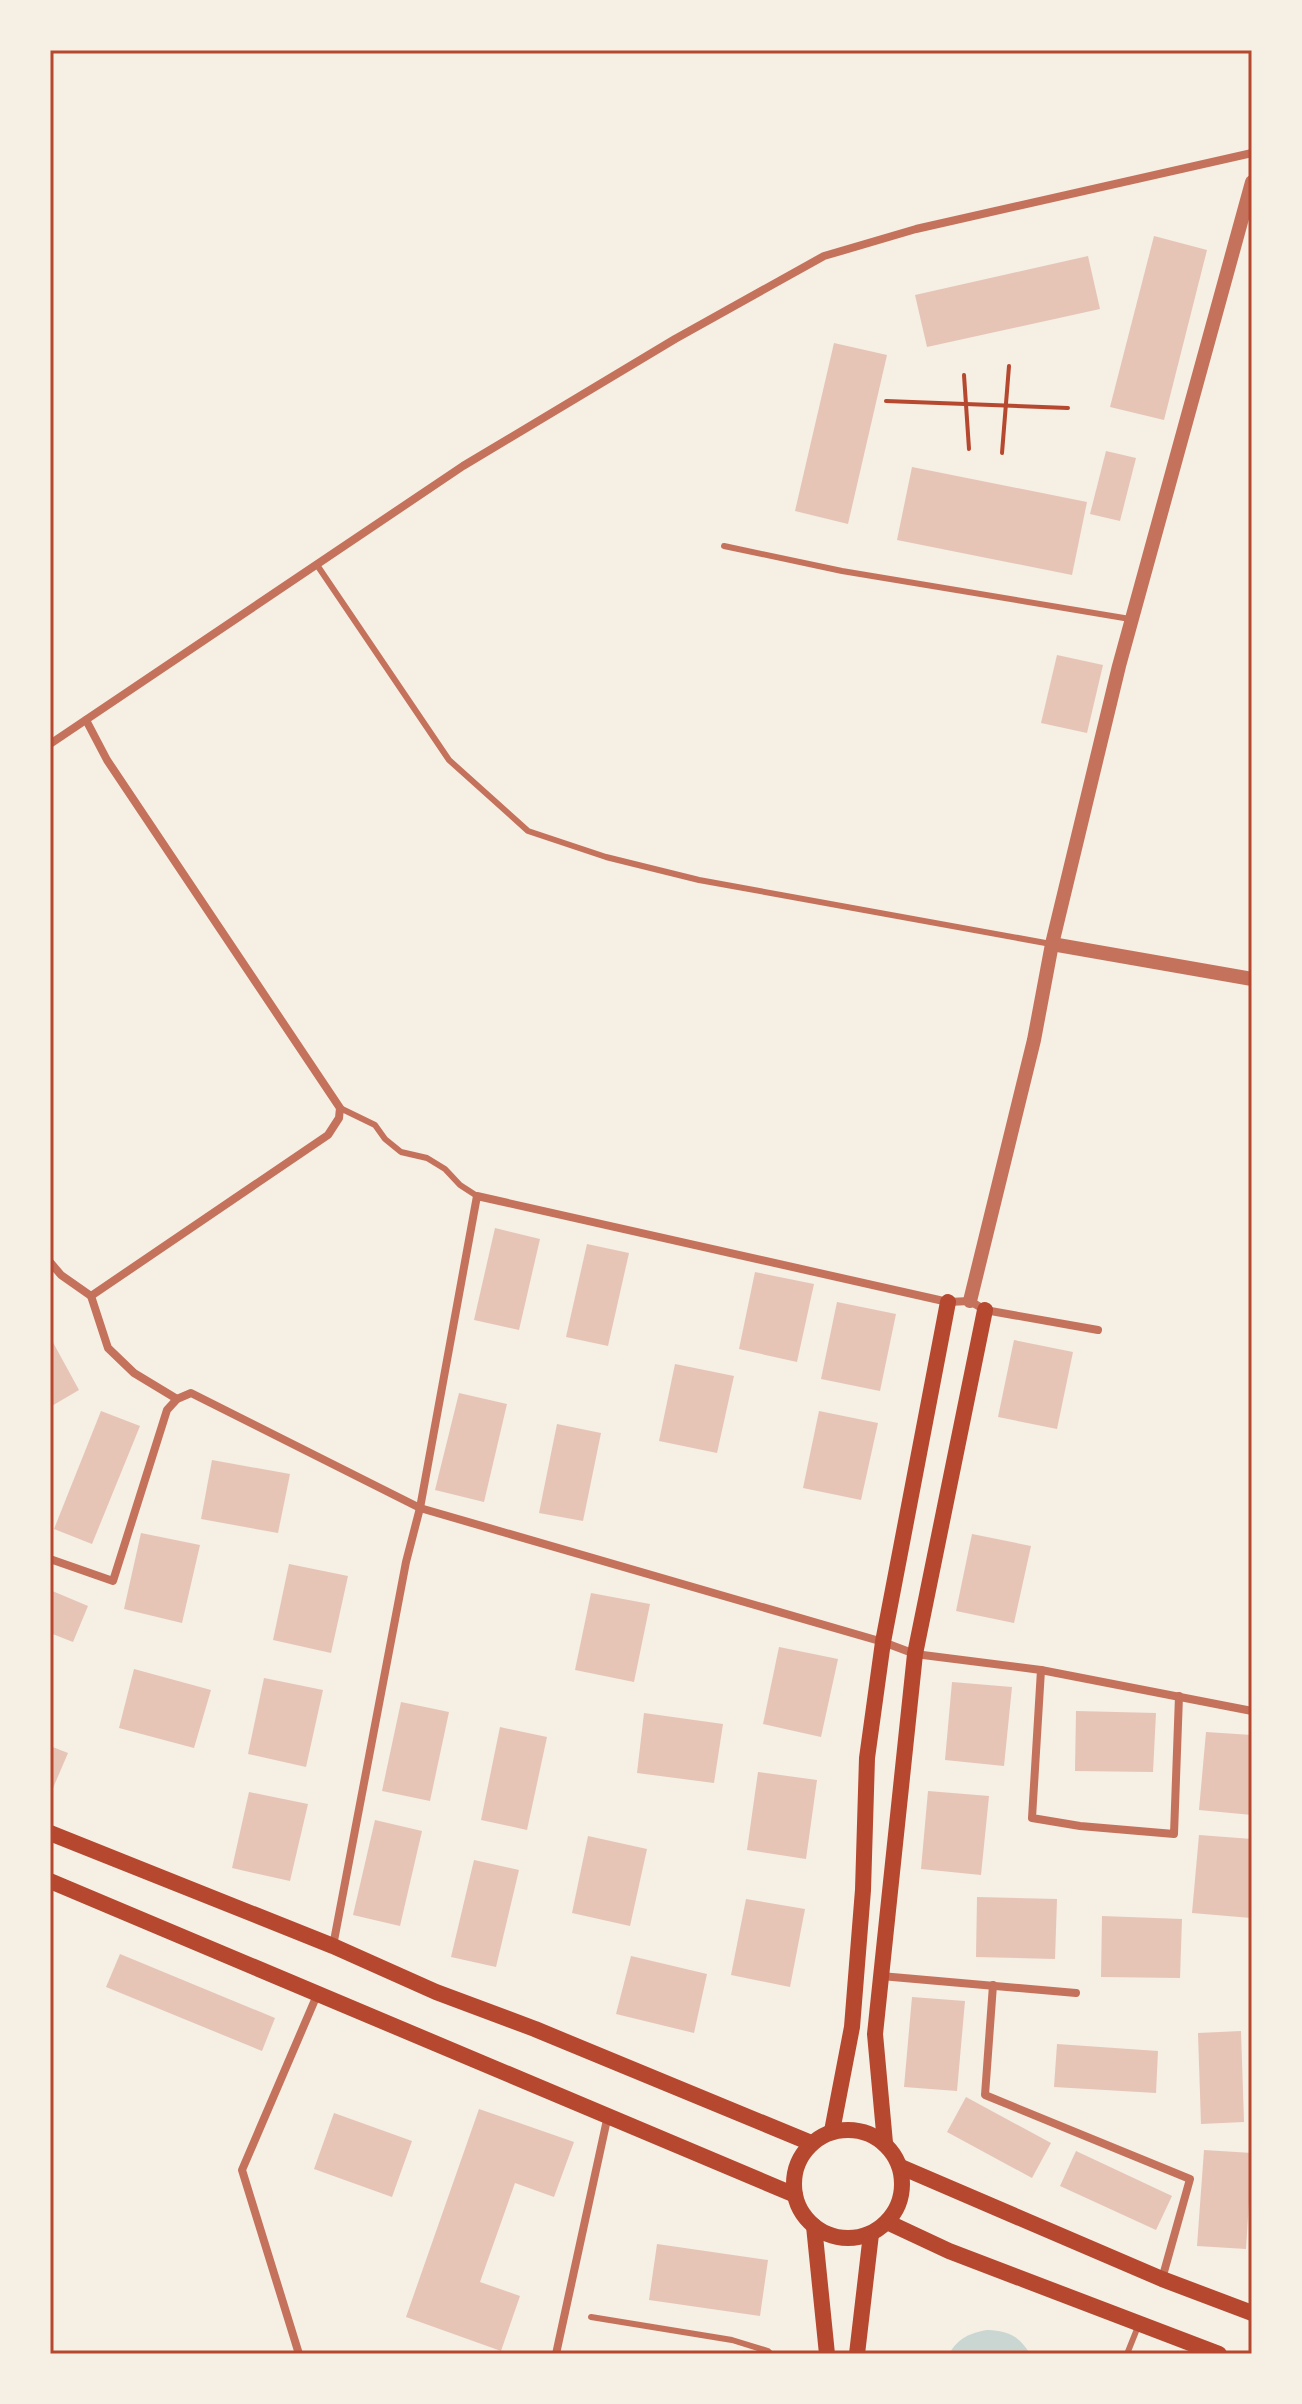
<svg xmlns="http://www.w3.org/2000/svg" width="1302" height="2404" font-family="'PT Sans Narrow',sans-serif">
  <style>
    .water { fill: #c9d6d2 }
    .building { fill: #e6c5b7 }
    .lines { fill: none; stroke-linecap: round; stroke-linejoin: round }
    .path { stroke: #b5482f; stroke-width: 4 }
    .service { stroke: #c5725c; stroke-width: 6 }
    .minor { stroke: #c5725c; stroke-width: 8 }
    .tertiary { stroke: #c5725c; stroke-width: 14 }
    .secondary { stroke: #b5482f; stroke-width: 16 }
    .neatline { fill: none; stroke: #b5482f; stroke-width: 3 }
  </style>
  <rect width="100%" height="100%" fill="#f6efe4"/>
  <path class="water" d="M 987,2330 C 1009,2331 1019,2336 1030,2354 L 949,2354 C 958,2338 970,2333 987,2330 Z"/>
  <g class="building">
    <polygon points="1154,236 1207,250 1164,420 1110,407"/>
    <polygon points="1088,256 1100,309 927,347 915,295"/>
    <polygon points="834,343 887,355 848,524 795,511"/>
    <polygon points="1106,451 1136,458 1120,521 1090,514"/>
    <polygon points="912,467 1087,502 1072,575 897,540"/>
    <polygon points="1057,655 1103,665 1087,733 1041,723"/>
    <polygon points="495,1228 540,1239 519,1330 474,1320"/>
    <polygon points="587,1244 629,1253 608,1346 566,1337"/>
    <polygon points="755,1272 814,1284 797,1362 739,1349"/>
    <polygon points="837,1302 896,1314 880,1391 821,1379"/>
    <polygon points="50,1337 79,1390 50,1407"/>
    <polygon points="1014,1340 1073,1352 1057,1429 998,1417"/>
    <polygon points="675,1364 734,1376 717,1453 659,1441"/>
    <polygon points="459,1393 507,1404 484,1502 435,1490"/>
    <polygon points="101,1411 140,1426 92,1544 54,1529"/>
    <polygon points="819,1411 878,1423 861,1500 803,1488"/>
    <polygon points="557,1424 601,1433 583,1521 539,1513"/>
    <polygon points="212,1460 290,1474 278,1533 201,1519"/>
    <polygon points="141,1533 200,1545 182,1623 124,1609"/>
    <polygon points="972,1534 1031,1546 1014,1623 956,1611"/>
    <polygon points="289,1564 348,1576 331,1653 273,1640"/>
    <polygon points="50,1590 88,1606 73,1642 50,1633"/>
    <polygon points="591,1593 650,1604 634,1682 575,1670"/>
    <polygon points="779,1647 838,1659 821,1737 763,1724"/>
    <polygon points="134,1669 211,1690 194,1748 119,1728"/>
    <polygon points="264,1678 323,1690 306,1767 248,1754"/>
    <polygon points="952,1682 1012,1687 1004,1766 945,1760"/>
    <polygon points="401,1702 449,1712 430,1801 382,1791"/>
    <polygon points="1076,1711 1156,1713 1153,1772 1075,1771"/>
    <polygon points="644,1713 723,1724 714,1783 637,1773"/>
    <polygon points="500,1727 547,1737 527,1830 481,1820"/>
    <polygon points="1206,1732 1252,1735 1252,1815 1199,1810"/>
    <polygon points="50,1746 68,1753 53,1788 50,1787"/>
    <polygon points="758,1772 817,1780 806,1859 747,1850"/>
    <polygon points="928,1791 989,1796 981,1875 921,1869"/>
    <polygon points="249,1792 308,1804 290,1881 232,1868"/>
    <polygon points="375,1820 422,1831 400,1926 353,1915"/>
    <polygon points="1199,1835 1252,1839 1251,1918 1192,1913"/>
    <polygon points="588,1836 647,1849 630,1926 572,1913"/>
    <polygon points="474,1860 519,1870 496,1967 451,1957"/>
    <polygon points="977,1897 1057,1899 1055,1959 976,1957"/>
    <polygon points="746,1899 805,1909 790,1987 731,1975"/>
    <polygon points="1102,1916 1182,1919 1180,1978 1101,1977"/>
    <polygon points="120,1954 275,2018 262,2051 106,1987"/>
    <polygon points="631,1956 707,1974 694,2033 616,2014"/>
    <polygon points="912,1997 965,2001 957,2091 904,2087"/>
    <polygon points="1241,2031 1244,2122 1201,2124 1198,2033"/>
    <polygon points="1057,2044 1158,2051 1156,2093 1054,2087"/>
    <polygon points="966,2097 1051,2143 1032,2178 947,2132"/>
    <polygon points="479,2109 574,2142 554,2197 515,2183 480,2282 520,2296 501,2351 406,2317"/>
    <polygon points="334,2113 412,2141 392,2197 314,2169"/>
    <polygon points="1204,2150 1252,2153 1246,2249 1197,2246"/>
    <polygon points="1076,2151 1172,2196 1156,2230 1060,2186"/>
    <polygon points="657,2244 768,2260 760,2316 649,2300"/>
  </g>
  <g class="lines">
    <g class="path">
      <polyline points="964,375 969,449"/>
      <polyline points="886,401 1068,408"/>
      <polyline points="1002,453 1009,366"/>
    </g>
    <g class="service">
      <polyline points="724,546 842,571 1130,619"/>
      <polyline points="317,565 449,760 528,831 606,857 699,880 1051,944"/>
      <polyline points="340,1108 375,1125 385,1139 401,1152 427,1158 445,1169 460,1185 477,1196"/>
      <polyline points="591,2317 732,2340 768,2351 771,2354"/>
      <polyline points="1127,2354 1139,2324"/>
    </g>
    <g class="minor">
      <polyline points="86,720 107,760 340,1108 339,1118 328,1135 91,1296"/>
      <polyline points="50,744 463,466 675,339 824,256 916,229 1252,153"/>
      <polyline points="50,1262 61,1275 91,1296 108,1348 134,1373 177,1399"/>
      <polyline points="50,1559 113,1581 167,1410 177,1399 191,1393 420,1508 883,1642 915,1654 1041,1670 1252,1711"/>
      <polyline points="1041,1670 1032,1818 1080,1826 1174,1834 1179,1696"/>
      <polyline points="333,1946 406,1562 420,1508 477,1196 948,1302 970,1301 985,1310 1098,1330"/>
      <polyline points="881,1976 1076,1993"/>
      <polyline points="993,1985 985,2095 1190,2179 1162,2279"/>
      <polyline points="299,2354 242,2170 317,1995"/>
      <polyline points="556,2354 608,2115"/>
    </g>
    <g class="tertiary">
      <polyline points="1052,944 1252,979"/>
      <polyline points="970,1301 1034,1040 1052,944 1119,666 1252,182"/>
    </g>
    <g class="secondary">
      <polyline points="50,1833 333,1946 436,1992 535,2029 811,2143"/>
      <polyline points="50,1881 795,2195"/>
      <circle cx="848" cy="2184" r="54"/>
      <polyline points="832,2131 852,2027 863,1890 867,1758 883,1642 948,1302"/>
      <polyline points="885,2143 875,2034 915,1654 985,1310"/>
      <polyline points="901,2167 1162,2279 1252,2313"/>
      <polyline points="887,2222 949,2251 1219,2354"/>
      <polyline points="814,2226 827,2354"/>
      <polyline points="857,2354 871,2234"/>
    </g>
  </g>
  <rect width="1302" height="2404" fill="none" stroke="#f6efe4" stroke-width="104"/>
  <rect x="52" y="52" width="1198" height="2300" class="neatline"/>
</svg>
